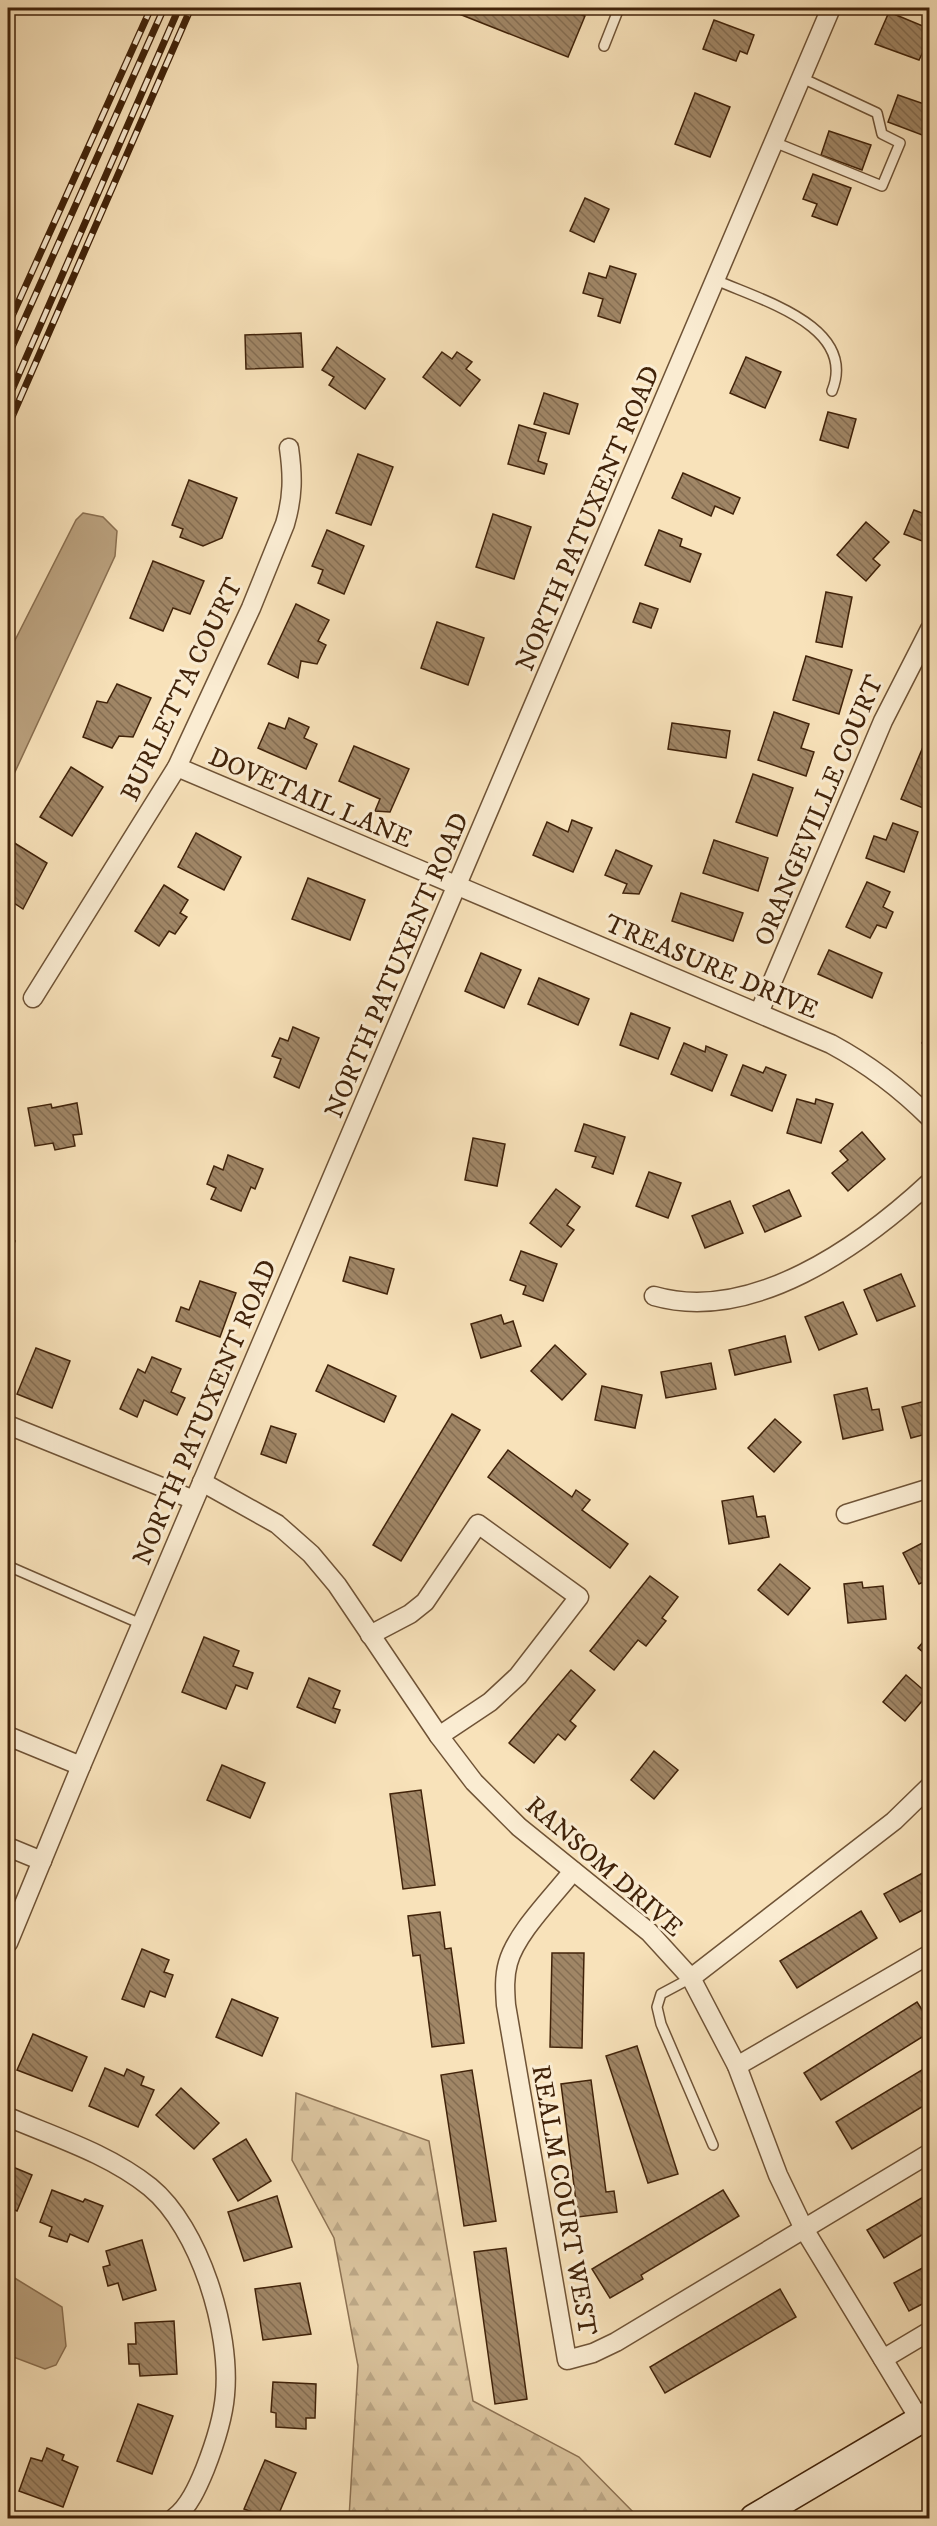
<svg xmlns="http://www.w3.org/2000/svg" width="937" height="2526" font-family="'IM FELL DW Pica',serif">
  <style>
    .forest { fill: url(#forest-firs); stroke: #8d7253; stroke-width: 1.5 }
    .water { fill: #baa17e; stroke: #8a6f50; stroke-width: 1.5 }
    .building { fill: url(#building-back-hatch); stroke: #41230a; stroke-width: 1.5 }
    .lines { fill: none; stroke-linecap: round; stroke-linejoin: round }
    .service-casing { stroke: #6f5336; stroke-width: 12 }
    .minor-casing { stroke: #6f5336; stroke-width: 21 }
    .secondary-casing { stroke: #41230a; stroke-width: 30 }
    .service { stroke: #faecd2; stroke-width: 9 }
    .minor { stroke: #faecd2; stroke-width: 18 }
    .secondary { stroke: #faecd2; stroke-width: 27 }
    .rail-casing { stroke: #41230a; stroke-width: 7 }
    .rail { stroke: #faecd2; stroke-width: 4.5; stroke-dasharray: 14; stroke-linecap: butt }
    .labels { text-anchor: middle; stroke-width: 6; stroke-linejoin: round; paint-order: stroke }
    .street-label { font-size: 26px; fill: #41230a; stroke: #faecd2 }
  </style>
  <defs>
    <pattern id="forest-firs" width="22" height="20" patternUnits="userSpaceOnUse" patternTransform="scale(1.5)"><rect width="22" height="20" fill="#d9c29c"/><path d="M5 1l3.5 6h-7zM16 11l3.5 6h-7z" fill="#bba685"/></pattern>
    <pattern id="building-back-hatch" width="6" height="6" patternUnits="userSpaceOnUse" patternTransform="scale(1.5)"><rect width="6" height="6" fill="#a08666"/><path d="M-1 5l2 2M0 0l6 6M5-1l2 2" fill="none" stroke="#846d52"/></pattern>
  </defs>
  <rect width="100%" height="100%" fill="#f8e2ba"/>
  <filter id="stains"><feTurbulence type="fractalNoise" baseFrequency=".00333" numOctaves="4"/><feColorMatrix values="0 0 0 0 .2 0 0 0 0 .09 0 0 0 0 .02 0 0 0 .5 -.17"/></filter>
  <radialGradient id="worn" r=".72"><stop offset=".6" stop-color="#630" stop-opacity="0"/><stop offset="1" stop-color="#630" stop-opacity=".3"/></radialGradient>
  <polygon class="forest" points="296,2093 429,2141 473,2401 579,2457 639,2518 349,2518 358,2366 334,2238 292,2160"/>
  <g class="water">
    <polygon points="83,513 103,517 117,531 115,556 8,787 8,654 76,520"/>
    <polygon points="8,2274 62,2307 66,2346 56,2365 45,2369 8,2355"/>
  </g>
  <g class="building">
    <polygon points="444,8 564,8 585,16 568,57"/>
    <polygon points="889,12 930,29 930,55 923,52 919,60 875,44"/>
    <polygon points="714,20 754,35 747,54 740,51 736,61 703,49"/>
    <polygon points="695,93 730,107 710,157 675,144"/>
    <polygon points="898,95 930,106 930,138 888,122"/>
    <polygon points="829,131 871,145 862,170 821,155"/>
    <polygon points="813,174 851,188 837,225 812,216 817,204 803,199"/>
    <polygon points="585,198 609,209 594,242 570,231"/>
    <polygon points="610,266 636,274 620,323 598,316 603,299 583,293 589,273 606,278"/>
    <polygon points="301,333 303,367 246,369 245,335"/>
    <polygon points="337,347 385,379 365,409 329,385 334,377 322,370"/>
    <polygon points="442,352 452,359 457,352 472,362 466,369 480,380 460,406 423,377"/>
    <polygon points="746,357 781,372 765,408 730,393"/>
    <polygon points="544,393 578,404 569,434 534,424"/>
    <polygon points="828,412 856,419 848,448 820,440"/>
    <polygon points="519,425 546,433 538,461 547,464 544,474 508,464"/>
    <polygon points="358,454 393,467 371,525 336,513"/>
    <polygon points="683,473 740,498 733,514 715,506 711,516 672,498"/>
    <polygon points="189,480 237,498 222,538 203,546 180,537 183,529 172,525"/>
    <polygon points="914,510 930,516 930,544 904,534"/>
    <polygon points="493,514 531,527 514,579 476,567"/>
    <polygon points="866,522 889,542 873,559 880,565 866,581 837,555"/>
    <polygon points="327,530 364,546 344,594 318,583 323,570 312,566"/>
    <polygon points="659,530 682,539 680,546 701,554 690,582 645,565"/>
    <polygon points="153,561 204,581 190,614 173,608 163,631 130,618"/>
    <polygon points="826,592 852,597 842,647 816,642"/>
    <polygon points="640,603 658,609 651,628 633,622"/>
    <polygon points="296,604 329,620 318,641 326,645 317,664 301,661 298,678 268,664"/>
    <polygon points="437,622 484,638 468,685 421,668"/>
    <polygon points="806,656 852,670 839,714 793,700"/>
    <polygon points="117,684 151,698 133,737 119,736 112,748 83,737 97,701 107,703"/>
    <polygon points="774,712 809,724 801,748 814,752 806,776 758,760"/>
    <polygon points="289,718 309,727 304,738 317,744 306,769 258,748 269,723 285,729"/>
    <polygon points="672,723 730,731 726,758 668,749"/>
    <polygon points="354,746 409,769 390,812 375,811 380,799 339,781"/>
    <polygon points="923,747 930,749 928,810 901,799"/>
    <polygon points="71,767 103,787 72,836 40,817"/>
    <polygon points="753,774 793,788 777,836 736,822"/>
    <polygon points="572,820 592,828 573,872 533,855 547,822 568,832"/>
    <polygon points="893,823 918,832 904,872 866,858 874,836 886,840"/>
    <polygon points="196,833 241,857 224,890 178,867"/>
    <polygon points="8,839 47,863 23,909 8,899"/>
    <polygon points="714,840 768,858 758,891 703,873"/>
    <polygon points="616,850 652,866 639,894 623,893 627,884 605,875"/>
    <polygon points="308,878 365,900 350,940 292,919"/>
    <polygon points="867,882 890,892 883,907 893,912 886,928 877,925 870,938 846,927"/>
    <polygon points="164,885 188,900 180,913 187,917 175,934 169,931 159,946 135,931"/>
    <polygon points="681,893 743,913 733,941 672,921"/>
    <polygon points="829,950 882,973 872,998 818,974"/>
    <polygon points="481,953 521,970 504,1008 465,991"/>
    <polygon points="539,978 589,999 578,1025 528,1004"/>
    <polygon points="631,1013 670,1028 658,1059 620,1045"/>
    <polygon points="293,1027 319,1038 299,1088 274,1077 281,1059 272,1056 280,1038 288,1041"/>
    <polygon points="930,1029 930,1047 922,1043"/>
    <polygon points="684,1043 705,1052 706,1046 727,1055 712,1091 671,1074"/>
    <polygon points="743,1065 763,1073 766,1067 786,1075 772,1111 731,1095"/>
    <polygon points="797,1099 815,1104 816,1099 833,1104 821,1143 787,1133"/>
    <polygon points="77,1103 82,1134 73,1135 75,1146 55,1150 53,1143 35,1146 28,1108 51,1104 52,1108"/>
    <polygon points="584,1124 625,1137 613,1174 592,1167 596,1157 575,1151"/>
    <polygon points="862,1132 885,1159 848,1191 832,1173 848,1160 840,1151"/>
    <polygon points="473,1138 505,1144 497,1186 465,1180"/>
    <polygon points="228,1155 263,1169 255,1189 251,1187 241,1211 211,1199 216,1188 207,1184 214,1166 223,1170"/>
    <polygon points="649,1172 681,1183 668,1218 636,1206"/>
    <polygon points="556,1189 580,1207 567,1225 574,1230 561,1247 530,1223"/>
    <polygon points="789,1190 801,1216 765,1232 753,1206"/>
    <polygon points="730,1201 743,1233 705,1248 692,1216"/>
    <polygon points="8,1238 15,1241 8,1260"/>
    <polygon points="521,1251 557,1264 543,1301 523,1294 526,1286 510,1280"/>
    <polygon points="350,1257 394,1269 387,1294 343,1281"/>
    <polygon points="901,1274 915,1306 877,1321 864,1290"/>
    <polygon points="200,1281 236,1293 220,1337 176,1321 181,1307 189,1310"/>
    <polygon points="843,1302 857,1334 819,1350 805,1317"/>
    <polygon points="501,1315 504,1324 513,1321 521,1346 481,1358 471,1324"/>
    <polygon points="785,1336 791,1362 735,1375 729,1350"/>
    <polygon points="555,1345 586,1374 562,1400 531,1371"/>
    <polygon points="36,1348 70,1361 52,1408 17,1394"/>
    <polygon points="152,1357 181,1369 171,1392 185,1398 177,1415 144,1400 137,1417 120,1409 138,1369 145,1373"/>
    <polygon points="711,1363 716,1389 666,1398 661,1372"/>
    <polygon points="328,1365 396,1396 384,1422 316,1391"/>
    <polygon points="602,1386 642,1395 635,1428 595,1420"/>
    <polygon points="867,1388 872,1410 879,1409 883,1430 843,1439 834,1395"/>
    <polygon points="930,1400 930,1433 911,1438 902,1407"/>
    <polygon points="452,1414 480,1430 401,1561 373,1545"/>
    <polygon points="775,1419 801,1442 774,1472 748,1448"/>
    <polygon points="271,1426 296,1434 286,1463 261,1454"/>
    <polygon points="508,1450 572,1497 576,1490 590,1500 582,1510 628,1544 610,1568 488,1477"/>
    <polygon points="753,1496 757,1517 765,1516 769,1537 729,1544 722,1501"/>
    <polygon points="930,1539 930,1579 919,1584 903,1553"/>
    <polygon points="780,1564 810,1588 788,1615 758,1590"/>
    <polygon points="650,1576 678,1597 662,1618 666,1621 646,1646 638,1640 614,1670 590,1651"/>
    <polygon points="862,1582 863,1588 883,1586 886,1619 848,1623 844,1584"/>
    <polygon points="930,1634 930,1658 918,1648"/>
    <polygon points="204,1637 239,1651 233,1666 253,1673 247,1689 236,1685 226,1709 182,1692"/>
    <polygon points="571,1670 595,1690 570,1721 576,1726 565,1740 558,1734 534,1763 509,1743"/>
    <polygon points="906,1675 928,1694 905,1721 883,1702"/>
    <polygon points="309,1678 340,1691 333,1708 340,1710 335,1723 297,1707"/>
    <polygon points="654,1751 678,1770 654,1799 631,1780"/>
    <polygon points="222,1765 265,1783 250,1818 207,1800"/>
    <polygon points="421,1790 435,1885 403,1889 390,1794"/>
    <polygon points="930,1869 930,1906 900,1922 884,1894"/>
    <polygon points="861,1911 877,1938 797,1988 780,1961"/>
    <polygon points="440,1912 445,1949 451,1948 464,2043 432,2047 420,1955 413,1956 408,1916"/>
    <polygon points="142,1949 169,1960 164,1972 173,1975 165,1997 150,1991 144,2007 122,1999"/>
    <polygon points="552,1953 584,1953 582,2048 550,2047"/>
    <polygon points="232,1999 278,2018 262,2056 216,2037"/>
    <polygon points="917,2002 930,2022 930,2032 821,2100 804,2073"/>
    <polygon points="33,2034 87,2057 72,2091 17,2070"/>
    <polygon points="637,2046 678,2174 648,2183 606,2056"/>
    <polygon points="930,2065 930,2102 852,2149 836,2122"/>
    <polygon points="105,2068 124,2076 127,2069 144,2077 141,2085 154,2090 138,2127 89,2106"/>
    <polygon points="472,2070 496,2221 464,2226 441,2075"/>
    <polygon points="591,2080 606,2192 614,2191 617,2212 578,2217 561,2084"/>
    <polygon points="181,2088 219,2123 194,2149 156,2115"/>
    <polygon points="246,2139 271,2181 238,2201 213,2159"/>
    <polygon points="8,2165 32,2175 17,2211 8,2207"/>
    <polygon points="52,2190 83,2202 85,2199 103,2206 88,2242 70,2234 67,2242 49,2236 52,2227 40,2222"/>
    <polygon points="723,2190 739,2216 641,2275 643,2279 610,2298 592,2269"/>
    <polygon points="930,2193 930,2230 884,2258 867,2230"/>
    <polygon points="277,2196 292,2247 244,2261 228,2212"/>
    <polygon points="142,2240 156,2290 123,2300 118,2283 108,2286 103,2267 110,2265 106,2251"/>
    <polygon points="506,2248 527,2399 495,2404 474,2252"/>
    <polygon points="930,2264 930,2300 909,2311 894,2283"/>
    <polygon points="300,2283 311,2334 263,2340 255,2289"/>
    <polygon points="780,2289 796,2317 665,2393 650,2367"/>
    <polygon points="174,2321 177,2374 140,2376 139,2364 129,2364 128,2344 136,2344 135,2323"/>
    <polygon points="273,2382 316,2384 315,2418 306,2418 306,2429 276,2427 276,2413 271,2412"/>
    <polygon points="138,2404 173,2416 152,2474 117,2461"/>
    <polygon points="47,2448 64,2455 62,2460 78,2467 63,2507 19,2491 31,2458 42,2461"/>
    <polygon points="265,2460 296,2473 277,2518 269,2518 244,2509"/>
  </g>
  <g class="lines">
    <defs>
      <g id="service">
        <polyline points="604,46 619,8"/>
        <polyline points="774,142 882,186 900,143 882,134 877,113 802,78"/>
        <path d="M 716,280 C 760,300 858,326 832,391"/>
        <polyline points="8,1566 141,1624"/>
        <polyline points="691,1978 661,1994 657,2007 661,2024 713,2145"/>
      </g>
      <g id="minor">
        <path d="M 177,767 L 831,1044 C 868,1064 900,1088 930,1118"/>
        <path d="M 33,998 L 177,767 L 251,608 L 285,524 C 293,497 293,476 289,448"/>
        <polyline points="759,1013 883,721 930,629"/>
        <path d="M 654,1296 C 752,1324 861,1246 930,1182"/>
        <polyline points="8,1425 194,1500"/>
        <polyline points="202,1482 277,1524 311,1554 337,1585 439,1736 474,1782 519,1827 649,1932 691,1978 737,2066 778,2175 804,2229 920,2420"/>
        <polyline points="846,1514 930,1488"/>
        <polyline points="370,1635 410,1614 425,1602 478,1524 579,1597 518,1676 490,1702 439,1736"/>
        <polyline points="8,1736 81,1766"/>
        <polyline points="8,1847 42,1861"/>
        <path d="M 573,1871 C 553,1897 516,1933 508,1963 C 504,1977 505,1991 506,2005 L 567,2360 L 593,2353 L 616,2342 L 930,2153"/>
        <polyline points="8,1943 81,1766 831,8"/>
        <polyline points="691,1978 894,1821 930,1786"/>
        <polyline points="737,2066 930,1954"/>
        <path d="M 8,2117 C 55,2137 109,2154 150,2187 C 200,2228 231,2331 225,2395 C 223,2419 214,2446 205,2469 C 198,2486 189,2507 174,2518"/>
        <polyline points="883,2359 930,2331"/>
      </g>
      <polyline id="secondary" points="754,2518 930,2414"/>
    </defs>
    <use href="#service" class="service-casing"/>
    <use href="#minor" class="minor-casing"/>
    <use href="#secondary" class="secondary-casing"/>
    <use href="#service" class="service"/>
    <use href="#minor" class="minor"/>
    <use href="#secondary" class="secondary"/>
    <defs>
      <g id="rail">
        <polyline points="8,325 151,8"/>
        <polyline points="8,356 164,8"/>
        <polyline points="8,399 179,8"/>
        <polyline points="8,426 191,8"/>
      </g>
    </defs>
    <use href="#rail" class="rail-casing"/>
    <use href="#rail" class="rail"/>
  </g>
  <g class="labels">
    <g class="street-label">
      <text transform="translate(587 518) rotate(-67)" y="9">NORTH PATUXENT ROAD</text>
      <text transform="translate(181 689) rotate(-64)" y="9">BURLETTA COURT</text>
      <text transform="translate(311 797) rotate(23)" y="9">DOVETAIL LANE</text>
      <text transform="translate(818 810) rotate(-67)" y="9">ORANGEVILLE COURT</text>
      <text transform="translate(396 965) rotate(-67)" y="9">NORTH PATUXENT ROAD</text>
      <text transform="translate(712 966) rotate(23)" y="9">TREASURE DRIVE</text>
      <text transform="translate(204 1412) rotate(-67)" y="9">NORTH PATUXENT ROAD</text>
      <text transform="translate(605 1866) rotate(41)" y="9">RANSOM DRIVE</text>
      <text transform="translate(565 2200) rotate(80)" y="9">REALM COURT WEST</text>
    </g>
  </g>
  <rect width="937" height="2526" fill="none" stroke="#f8e2ba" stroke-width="30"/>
  <rect x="9" y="9" width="919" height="2508" fill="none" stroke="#41230a" stroke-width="3"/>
  <rect x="15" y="15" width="907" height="2496" fill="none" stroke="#41230a" stroke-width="1.5"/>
  <rect width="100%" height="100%" filter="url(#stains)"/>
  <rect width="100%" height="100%" fill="url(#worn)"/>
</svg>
